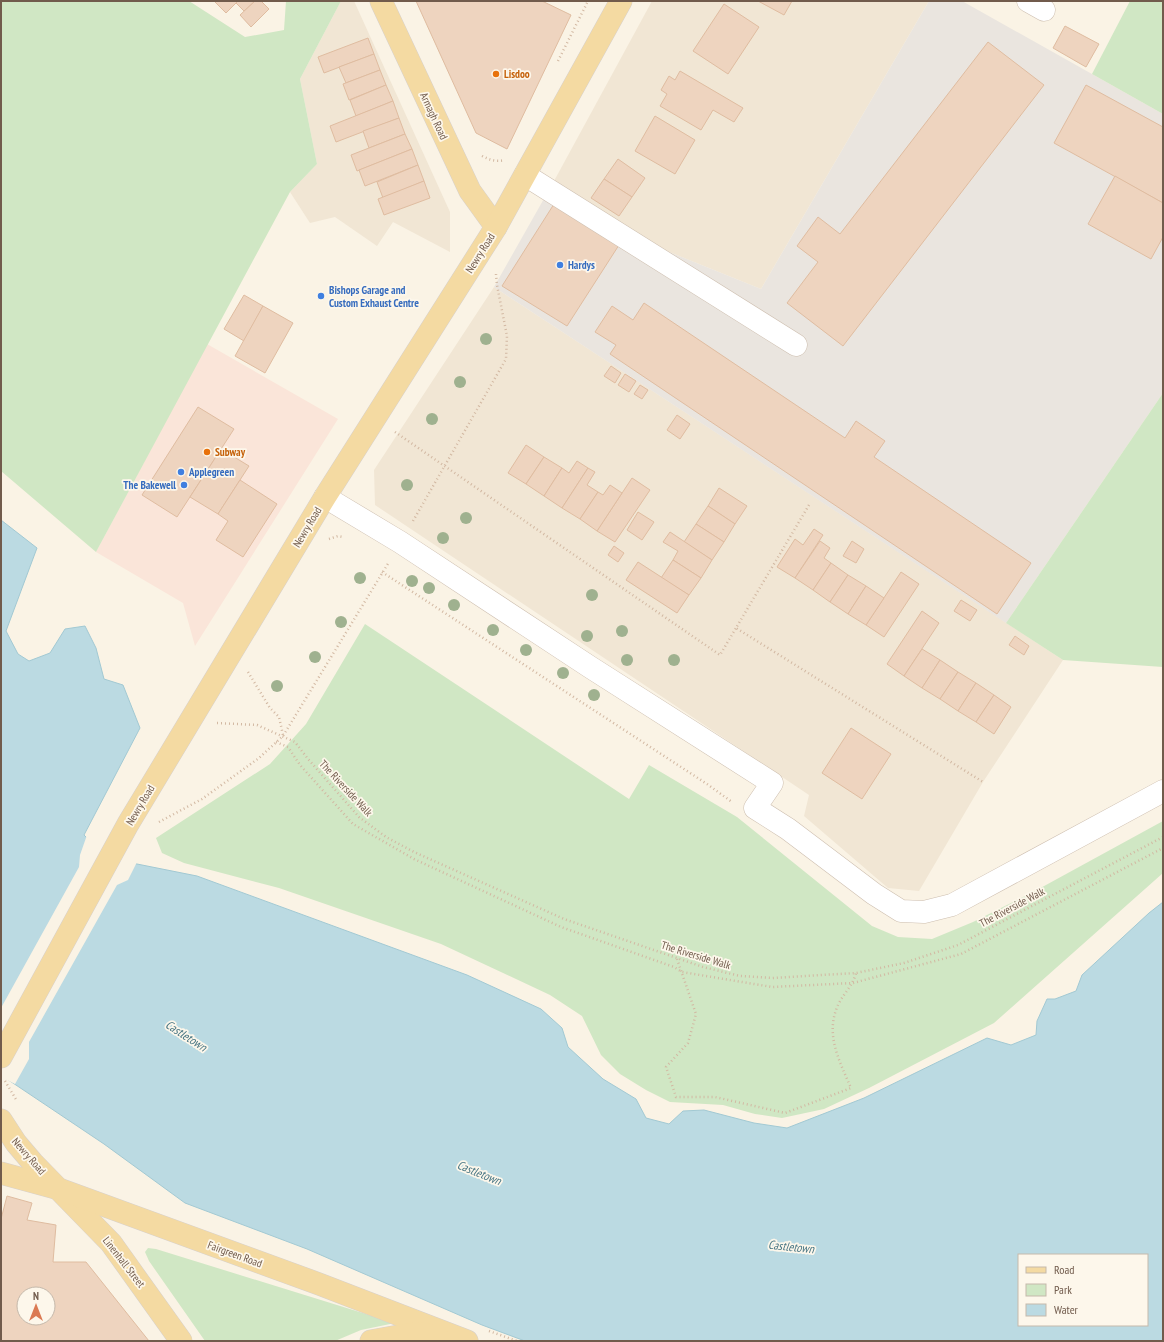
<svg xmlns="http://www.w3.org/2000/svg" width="1164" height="1342" font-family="'PT Sans Narrow',sans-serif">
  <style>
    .residential { fill: #f1e6d4 }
    .commercial { fill: #fae5d9 }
    .industrial { fill: #eae5df }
    .green { fill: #d0e7c4 }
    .water { fill: #bbdae2; stroke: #a2c9d3; fill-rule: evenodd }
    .pier { fill: #faf3e5 }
    .building { fill: #eed4bf; stroke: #dfbca0; fill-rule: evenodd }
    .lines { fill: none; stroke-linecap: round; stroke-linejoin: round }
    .minor-casing { stroke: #cdbeaf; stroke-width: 23 }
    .major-casing { stroke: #d7d1cd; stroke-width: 23 }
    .path { stroke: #d2b8a2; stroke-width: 2.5; stroke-dasharray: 1 3; stroke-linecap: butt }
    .minor { stroke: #fff; stroke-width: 22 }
    .major { stroke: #f4daa2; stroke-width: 22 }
    .tree { fill: #9fb18f }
    .food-dot { fill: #e8710a; stroke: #fdf7eb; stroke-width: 1.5 }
    .shop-dot { fill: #3f7fe0; stroke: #fdf7eb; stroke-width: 1.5 }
    .labels { text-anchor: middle; stroke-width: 3.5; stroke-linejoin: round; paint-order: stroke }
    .food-label { font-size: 11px; font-weight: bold; fill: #c56008; stroke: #fdf7eb; text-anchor: start }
    .street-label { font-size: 11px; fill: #715b4c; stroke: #fdf7eb }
    .shop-label { font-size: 11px; font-weight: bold; fill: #366cbe; stroke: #fdf7eb; text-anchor: start }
    .water-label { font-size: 12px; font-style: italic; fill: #477583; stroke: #fdf7eb }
  </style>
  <rect width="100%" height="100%" fill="#faf3e5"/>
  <g class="residential">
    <polygon points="341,1 354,1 450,212 450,252 393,222 377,246 335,217 310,223 290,192 317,164 300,79"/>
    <polygon points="652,1 929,1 761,289 637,239 554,181"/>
    <polygon points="494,287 1063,660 983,782 919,891 888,888 804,816 809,795 375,505 374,470"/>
  </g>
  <polygon class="commercial" points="207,344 338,419 195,646 183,603 96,552"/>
  <polygon class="industrial" points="929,1 962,1 1163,114 1163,393 1006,623 494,287 554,181 637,239 761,289"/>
  <g class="green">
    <polygon points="1,1 189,1 245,37 284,30 286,1 341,1 300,79 317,164 290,192 96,552 1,471"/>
    <polygon points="1130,1 1163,1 1163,114 1092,74"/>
    <polygon points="1163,393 1163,667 1063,660 1006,623"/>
    <polygon points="365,624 629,799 649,765 737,817 872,926 898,937 932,939 973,922 1035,891 1163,821 1163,873 994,1023 869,1088 824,1109 782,1118 755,1114 723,1105 670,1102 646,1090 620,1074 601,1055 582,1016 550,995 441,944 279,888 184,863 162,853 156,838 270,764 306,724"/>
    <polygon points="148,1248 156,1249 395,1323 361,1330 335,1341 205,1341 149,1261 145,1252"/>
  </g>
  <path class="water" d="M 1,520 L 37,548 L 6,631 L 18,654 L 29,661 L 50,653 L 65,629 L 85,626 L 96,648 L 104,679 L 123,685 L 140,728 L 84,835 L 107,858 L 197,876 L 467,975 L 541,1009 L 562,1028 L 568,1047 L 603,1079 L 636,1099 L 646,1118 L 669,1124 L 683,1111 L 704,1110 L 754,1123 L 787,1128 L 864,1098 L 987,1038 L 1011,1045 L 1036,1035 L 1037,1021 L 1047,999 L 1055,999 L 1076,991 L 1082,975 L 1149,913 L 1163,902 L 1163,1341 L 525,1341 L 482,1325 L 307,1249 L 185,1203 L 104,1144 L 1,1075 ZM 1019,1255 L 1147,1255 L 1147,1325 L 1019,1325 Z"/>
  <polygon class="pier" points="87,835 108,856 137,862 128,880 117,885 29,1042 29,1059 15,1084 1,1077 1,1008 79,867 80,855"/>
  <g class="building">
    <polygon points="214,1 238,1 226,13"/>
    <polygon points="238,1 255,1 244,11 236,3"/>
    <polygon points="255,1 261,1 269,9 251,27 240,15"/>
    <polygon points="416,1 542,1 571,15 507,149 476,133"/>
    <polygon points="758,1 792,1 784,15"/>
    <polygon points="724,4 759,27 728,74 693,51"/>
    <polygon points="1065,26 1099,44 1086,67 1053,48"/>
    <polygon points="368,38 374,54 324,73 318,57"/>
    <polygon points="988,42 1044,85 843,346 787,303 818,262 797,246 818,217 840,234"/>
    <polygon points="374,54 380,70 346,83 339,67"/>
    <polygon points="380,70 386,85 349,100 343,84"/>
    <polygon points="680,71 743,108 734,122 713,110 701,130 660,106 667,94 661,90 669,76 675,80"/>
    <polygon points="386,85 393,101 356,116 350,100"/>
    <polygon points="1086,85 1163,127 1163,203 1054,143"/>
    <polygon points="393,101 399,118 336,142 330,126"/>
    <polygon points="655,116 695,140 675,174 635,151"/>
    <polygon points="399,118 405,134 369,148 363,131"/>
    <polygon points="405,134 412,149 357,171 351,155"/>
    <polygon points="412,149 418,165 365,186 359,170"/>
    <polygon points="618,159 645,178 632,197 604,179"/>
    <polygon points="418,165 424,181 383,198 377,182"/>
    <polygon points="1115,176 1163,203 1163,237 1151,259 1088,224"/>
    <polygon points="604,179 632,197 619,216 591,198"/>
    <polygon points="424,181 430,198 384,215 378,199"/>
    <polygon points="554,204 619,245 567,326 502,286"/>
    <polygon points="244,295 263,306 244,341 224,329"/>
    <polygon points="644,303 845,438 856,421 885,441 874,457 1031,563 997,614 610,354 616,345 595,332 612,306 633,320"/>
    <polygon points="263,306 293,323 265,373 235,356"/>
    <polygon points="611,366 621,373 615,383 604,376"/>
    <polygon points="625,374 636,381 629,392 618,385"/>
    <polygon points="640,385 648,390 642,399 634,394"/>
    <polygon points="198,407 234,429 177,517 142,495"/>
    <polygon points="677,415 690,424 680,439 667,430"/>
    <polygon points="526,445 544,457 526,484 508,473"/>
    <polygon points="221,449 249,466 218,514 190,497"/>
    <polygon points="544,457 562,468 544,496 526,484"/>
    <polygon points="577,461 588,468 562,508 544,496 562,468 569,473"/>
    <polygon points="588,468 595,472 587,485 598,492 580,519 562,508"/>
    <polygon points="632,478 650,490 615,542 597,531"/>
    <polygon points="240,480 277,504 243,557 216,540 228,521 218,514"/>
    <polygon points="610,485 622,493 597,531 580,519 598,492 603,495"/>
    <polygon points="719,488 747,506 735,524 708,506"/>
    <polygon points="708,506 735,524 724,542 696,524"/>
    <polygon points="638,512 654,522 642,540 627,530"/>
    <polygon points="696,524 724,542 712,560 684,542"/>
    <polygon points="814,529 823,535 795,578 777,567 795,539 803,545"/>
    <polygon points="670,532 712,560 701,578 673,560 678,551 663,542"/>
    <polygon points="820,541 830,548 824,558 831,563 813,590 795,578"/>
    <polygon points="852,541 864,549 856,563 843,556"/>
    <polygon points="614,546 624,553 618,562 608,555"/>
    <polygon points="673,560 701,578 689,595 661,578"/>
    <polygon points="638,562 689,595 677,613 626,580"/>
    <polygon points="831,563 848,575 830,602 813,590"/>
    <polygon points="901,572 919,584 884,637 866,625"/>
    <polygon points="848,575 866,586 848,614 830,602"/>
    <polygon points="866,586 884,598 866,625 848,614"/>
    <polygon points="961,600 977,610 970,621 954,611"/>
    <polygon points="922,611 939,623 904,676 887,664"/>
    <polygon points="1015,636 1029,646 1024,655 1009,645"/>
    <polygon points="922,649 940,660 922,688 904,676"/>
    <polygon points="940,660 958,672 940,699 922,688"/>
    <polygon points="958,672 976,683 958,711 940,699"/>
    <polygon points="976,683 994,695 976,722 958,711"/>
    <polygon points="994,695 1011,707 994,734 976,722"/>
    <polygon points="851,728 891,754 862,799 822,773"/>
    <path d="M 7,1196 L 32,1203 L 27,1220 L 56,1225 L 53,1262 L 86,1262 L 149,1341 L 1,1341 L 1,1219 ZM 24,1294 L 48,1294 L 48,1318 L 24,1318 Z"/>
  </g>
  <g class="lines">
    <defs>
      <g id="minor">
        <polyline points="1028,1 1044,10"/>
        <polyline points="525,175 796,345"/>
        <polyline points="325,497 400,542 590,667 772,783 755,808 788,829 874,894 901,911 924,912 952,905 1163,791"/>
      </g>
      <g id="major">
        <polyline points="381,1 470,191 496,227"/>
        <polyline points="1,1057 128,824 325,497 496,227 621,1"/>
        <polyline points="1,1120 16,1143 33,1163 111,1243 181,1341"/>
        <polyline points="1,1173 59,1189 319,1284 467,1341"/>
        <polyline points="371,1341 415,1333 437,1336"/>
      </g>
    </defs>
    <use href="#minor" class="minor-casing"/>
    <use href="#major" class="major-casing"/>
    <g class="path">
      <polyline points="558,61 588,1"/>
      <path d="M 482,156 C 490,160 496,162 505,160"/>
      <polyline points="395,432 720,655 736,628"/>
      <polyline points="809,505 736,628 983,782"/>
      <polyline points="413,521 506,359 507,336 497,285 496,274"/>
      <polyline points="329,539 338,536 343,537"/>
      <polyline points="382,572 707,784 732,802"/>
      <polyline points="248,672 270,708 279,717 283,735"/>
      <polyline points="217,723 257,725 295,742 308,759 359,817 386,837 414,852 564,919 703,967 740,976 772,978 856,973 904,963 958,945 1163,837"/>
      <polyline points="276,742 288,747 300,765 353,824 414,859 561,927 674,967 682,972 772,987 853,983 961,954 1163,848"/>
      <polyline points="159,822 202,799 259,758 283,736 389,562"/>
      <path d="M 677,959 L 696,1014 L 688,1043 L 666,1067 L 676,1097 L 715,1097 L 785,1113 L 851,1088 C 839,1060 824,1033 839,1003 C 845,992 853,985 856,973"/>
      <polyline points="5,1081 17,1101"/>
      <polyline points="489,1331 517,1341"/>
    </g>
    <use href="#minor" class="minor"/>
    <use href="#major" class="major"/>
  </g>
  <g class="tree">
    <circle cx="486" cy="339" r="6"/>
    <circle cx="460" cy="382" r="6"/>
    <circle cx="432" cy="419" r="6"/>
    <circle cx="407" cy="485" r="6"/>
    <circle cx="466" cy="518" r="6"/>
    <circle cx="443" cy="538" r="6"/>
    <circle cx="360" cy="578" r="6"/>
    <circle cx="412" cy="581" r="6"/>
    <circle cx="429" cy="588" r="6"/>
    <circle cx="592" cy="595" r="6"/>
    <circle cx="454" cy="605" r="6"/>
    <circle cx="341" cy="622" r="6"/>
    <circle cx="493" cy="630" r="6"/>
    <circle cx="622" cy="631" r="6"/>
    <circle cx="587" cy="636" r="6"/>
    <circle cx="526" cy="650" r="6"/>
    <circle cx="315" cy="657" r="6"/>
    <circle cx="627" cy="660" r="6"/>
    <circle cx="674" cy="660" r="6"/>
    <circle cx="563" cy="673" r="6"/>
    <circle cx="277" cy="686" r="6"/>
    <circle cx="594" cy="695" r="6"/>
  </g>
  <g class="food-dot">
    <circle cx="496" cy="74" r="4"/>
    <circle cx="207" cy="452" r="4"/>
  </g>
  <g class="shop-dot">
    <circle cx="560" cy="265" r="4"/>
    <circle cx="321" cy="296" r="4"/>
    <circle cx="181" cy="472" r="4"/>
    <circle cx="184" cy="485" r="4"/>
  </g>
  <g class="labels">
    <g class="food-label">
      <text x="504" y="78">Lisdoo</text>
      <text x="215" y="456">Subway</text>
    </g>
    <g class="street-label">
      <text transform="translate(434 116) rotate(65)" y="4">Armagh Road</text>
      <text transform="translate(480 253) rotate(-58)" y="4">Newry Road</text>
      <text transform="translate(307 527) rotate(-59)" y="4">Newry Road</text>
      <text transform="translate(346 788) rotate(47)" y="4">The Riverside Walk</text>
      <text transform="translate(140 805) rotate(-59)" y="4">Newry Road</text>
      <text transform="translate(1012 907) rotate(-28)" y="4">The Riverside Walk</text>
      <text transform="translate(696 955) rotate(17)" y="4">The Riverside Walk</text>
      <text transform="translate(29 1156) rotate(49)" y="4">Newry Road</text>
      <text transform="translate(235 1254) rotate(20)" y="4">Fairgreen Road</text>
      <text transform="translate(124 1262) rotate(52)" y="4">Linenhall Street</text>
    </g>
    <g class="shop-label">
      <text x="568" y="269">Hardys</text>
      <text x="329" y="294">Bishops Garage and<tspan x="329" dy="13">Custom Exhaust Centre</tspan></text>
      <text x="189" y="476">Applegreen</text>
      <text x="176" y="489" text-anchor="end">The Bakewell</text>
    </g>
    <g class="water-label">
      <text transform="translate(186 1036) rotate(33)" y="4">Castletown</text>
      <text transform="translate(479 1173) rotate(22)" y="4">Castletown</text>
      <text transform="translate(791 1247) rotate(6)" y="4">Castletown</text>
    </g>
  </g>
  <rect width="1164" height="1342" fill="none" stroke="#715b4c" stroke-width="4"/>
  <rect x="1018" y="1254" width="130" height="72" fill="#fdf7eb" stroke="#c5b9ab"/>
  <rect x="1026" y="1267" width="20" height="6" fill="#f4daa2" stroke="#c5b9ab"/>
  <text x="1054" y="1274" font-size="12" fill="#715b4c">Road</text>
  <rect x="1026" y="1284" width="20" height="12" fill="#d0e7c4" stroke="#c5b9ab"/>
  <text x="1054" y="1294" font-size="12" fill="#715b4c">Park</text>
  <rect x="1026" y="1304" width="20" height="12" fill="#bbdae2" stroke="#c5b9ab"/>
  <text x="1054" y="1314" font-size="12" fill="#715b4c">Water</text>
  <g transform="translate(36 1306)"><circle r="19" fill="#fdf7eb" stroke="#c5b9ab"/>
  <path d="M0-3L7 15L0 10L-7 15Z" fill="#db7a53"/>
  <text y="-6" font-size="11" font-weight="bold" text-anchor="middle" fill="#715b4c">N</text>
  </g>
</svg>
